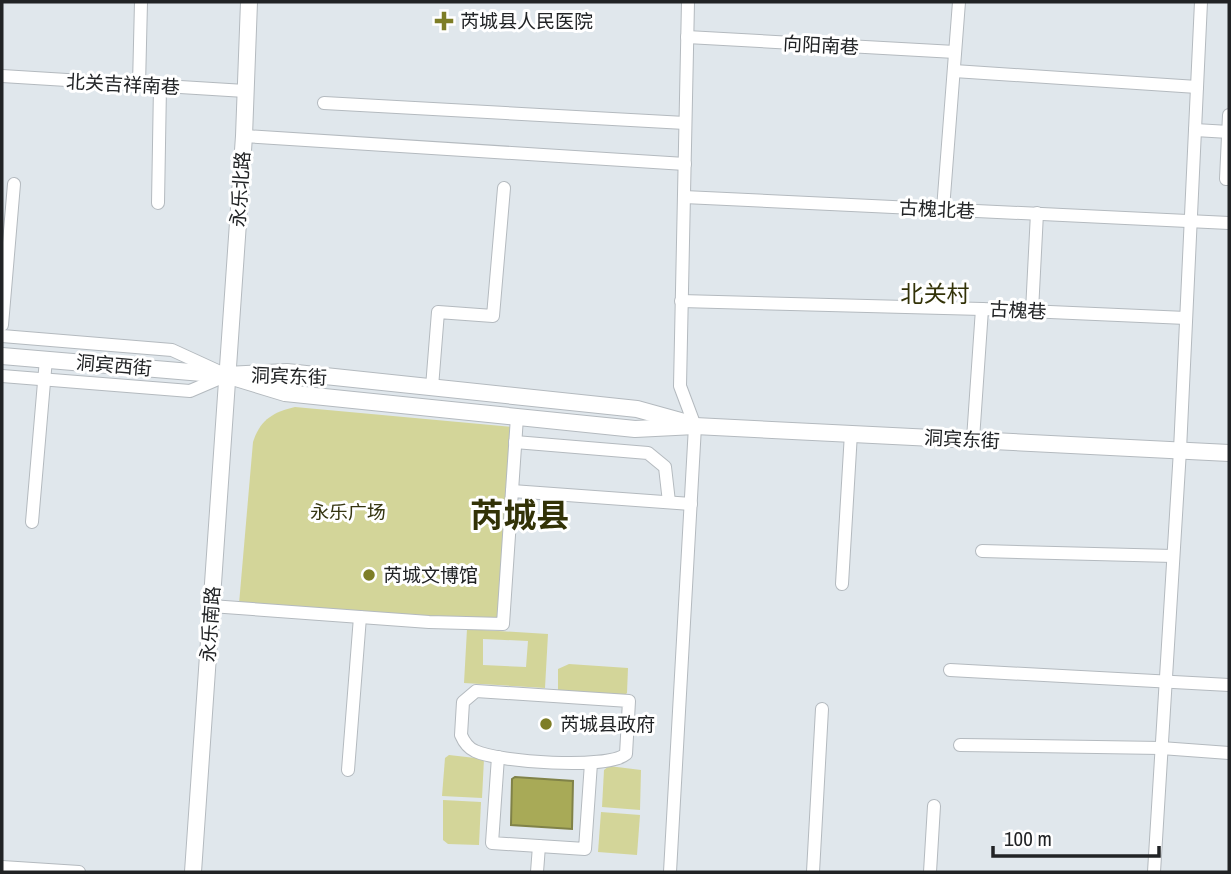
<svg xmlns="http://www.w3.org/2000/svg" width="1231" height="874" font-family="'Archivo Narrow','Noto Sans SC',sans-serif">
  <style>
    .green { fill: #d3d599; fill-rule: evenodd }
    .water { fill: #a8aa57; stroke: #808248; stroke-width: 2 }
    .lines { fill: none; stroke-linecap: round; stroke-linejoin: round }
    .minor-casing { stroke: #b4babf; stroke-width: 14 }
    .major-casing { stroke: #b4babf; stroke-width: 18 }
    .minor { stroke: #fff; stroke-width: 12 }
    .major { stroke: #fff; stroke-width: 16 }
    .poi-dot { fill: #7d7d26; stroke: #fff; stroke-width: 2.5 }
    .labels { text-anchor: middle; stroke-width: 6; stroke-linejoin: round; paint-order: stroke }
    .poi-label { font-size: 19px; fill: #212325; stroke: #fff; text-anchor: start }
    .street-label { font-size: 19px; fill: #212325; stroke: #fff }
    .park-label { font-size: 19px; fill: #363612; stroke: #fff }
    .quarter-label { font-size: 23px; fill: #323207; stroke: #fff }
    .town-label { font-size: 33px; font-weight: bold; fill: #323207; stroke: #fff }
  </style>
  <rect width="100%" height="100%" fill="#e0e7ec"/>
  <g class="green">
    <path d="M 295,407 L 512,427 L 500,621 L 239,604 L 253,442 C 260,420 273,412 295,407 Z"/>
    <path d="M 467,629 L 548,634 L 545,688 L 464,683 ZM 483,639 L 528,641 L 526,667 L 483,665 Z"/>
    <polygon points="569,664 628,668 627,693 624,696 558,691 558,669"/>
    <polygon points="449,755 484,759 482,798 442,796 445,758"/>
    <polygon points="609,766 641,770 640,810 602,807 604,770"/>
    <polygon points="443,800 481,802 479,845 448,844 443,840"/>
    <polygon points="601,812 640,815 637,855 598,852"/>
  </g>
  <polygon class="water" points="515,777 573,781 572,829 511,825 512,779"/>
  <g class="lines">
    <defs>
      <g id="minor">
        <polyline points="687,37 955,52"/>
        <polyline points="954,71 1197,87"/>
        <polyline points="2,76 245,91"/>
        <polyline points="139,85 141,2"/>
        <polyline points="324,103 685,123"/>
        <polyline points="1229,115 1226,179 1229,179"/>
        <polyline points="1195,130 1229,132"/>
        <polyline points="244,136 685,164"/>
        <polyline points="684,197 1229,223"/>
        <polyline points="158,203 160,86"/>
        <polyline points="943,209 959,2"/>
        <polyline points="681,301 982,309 1186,318"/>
        <polyline points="1032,311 1037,213"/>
        <polyline points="2,325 14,184"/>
        <polyline points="2,336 172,350 220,372"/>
        <polyline points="2,376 190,391 225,376"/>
        <polyline points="432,387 438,312 493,316 504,188"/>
        <polyline points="973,439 982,309"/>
        <polyline points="515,442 648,453 665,467 669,502"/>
        <polyline points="512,491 691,504"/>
        <polyline points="32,522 46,359"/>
        <polyline points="982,551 1173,556"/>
        <polyline points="842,584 851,433"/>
        <polyline points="211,606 429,622 503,624 517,417"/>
        <polyline points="950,670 1229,685"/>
        <path d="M 476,691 L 629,701 L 626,754 C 607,770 498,762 475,751 C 468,748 464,742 461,735 L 463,702 Z"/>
        <polyline points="960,745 1161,748 1229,753"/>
        <polyline points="498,757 492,843 585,849 591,763"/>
        <polyline points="348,770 360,617"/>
        <polyline points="2,867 79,872"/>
        <polyline points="537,872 539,846"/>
        <polyline points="670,872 695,426 680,386 688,2"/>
        <polyline points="813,872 822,709"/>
        <polyline points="930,872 934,806"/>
        <polyline points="1154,872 1180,450 1201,2"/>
      </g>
      <g id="major">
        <polyline points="2,356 226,375 287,372 637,409 684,422"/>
        <polyline points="226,375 285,393 635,429 695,426 1229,453"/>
        <polyline points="193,872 244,136 249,2"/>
      </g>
    </defs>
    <use href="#minor" class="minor-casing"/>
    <use href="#major" class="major-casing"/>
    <use href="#minor" class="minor"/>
    <use href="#major" class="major"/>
  </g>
  <g class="poi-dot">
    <path d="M440.5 10.5h7v7h7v7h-7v7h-7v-7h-7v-7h7z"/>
    <circle cx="369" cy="575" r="7"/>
    <circle cx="546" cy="724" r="7"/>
  </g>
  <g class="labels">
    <g class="poi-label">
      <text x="460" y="28">芮城县人民医院</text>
      <text x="383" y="582">芮城文博馆</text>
      <text x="560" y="731">芮城县政府</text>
    </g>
    <g class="street-label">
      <text transform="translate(821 45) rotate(3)" y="7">向阳南巷</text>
      <text transform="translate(123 84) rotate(3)" y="7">北关吉祥南巷</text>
      <text transform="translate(240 189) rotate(-86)" y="7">永乐北路</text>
      <text transform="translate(937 209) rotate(3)" y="7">古槐北巷</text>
      <text transform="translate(1018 310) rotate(3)" y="7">古槐巷</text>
      <text transform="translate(114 365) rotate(5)" y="7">洞宾西街</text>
      <text transform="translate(289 376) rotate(2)" y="7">洞宾东街</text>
      <text transform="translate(962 439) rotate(3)" y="7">洞宾东街</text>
      <text transform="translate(210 624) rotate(-86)" y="7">永乐南路</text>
    </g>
    <g class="park-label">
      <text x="348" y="519">永乐广场</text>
    </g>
    <g class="quarter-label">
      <text x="935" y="302">北关村</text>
    </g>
    <g class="town-label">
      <text x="520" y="527">芮城县</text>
    </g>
  </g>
  <rect width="1231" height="874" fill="none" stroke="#212325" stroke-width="7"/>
  <path d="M993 846v10h166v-10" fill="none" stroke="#212325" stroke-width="3.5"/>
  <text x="1004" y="846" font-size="21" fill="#212325" stroke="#ffffff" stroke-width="5" paint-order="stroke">100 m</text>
</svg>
